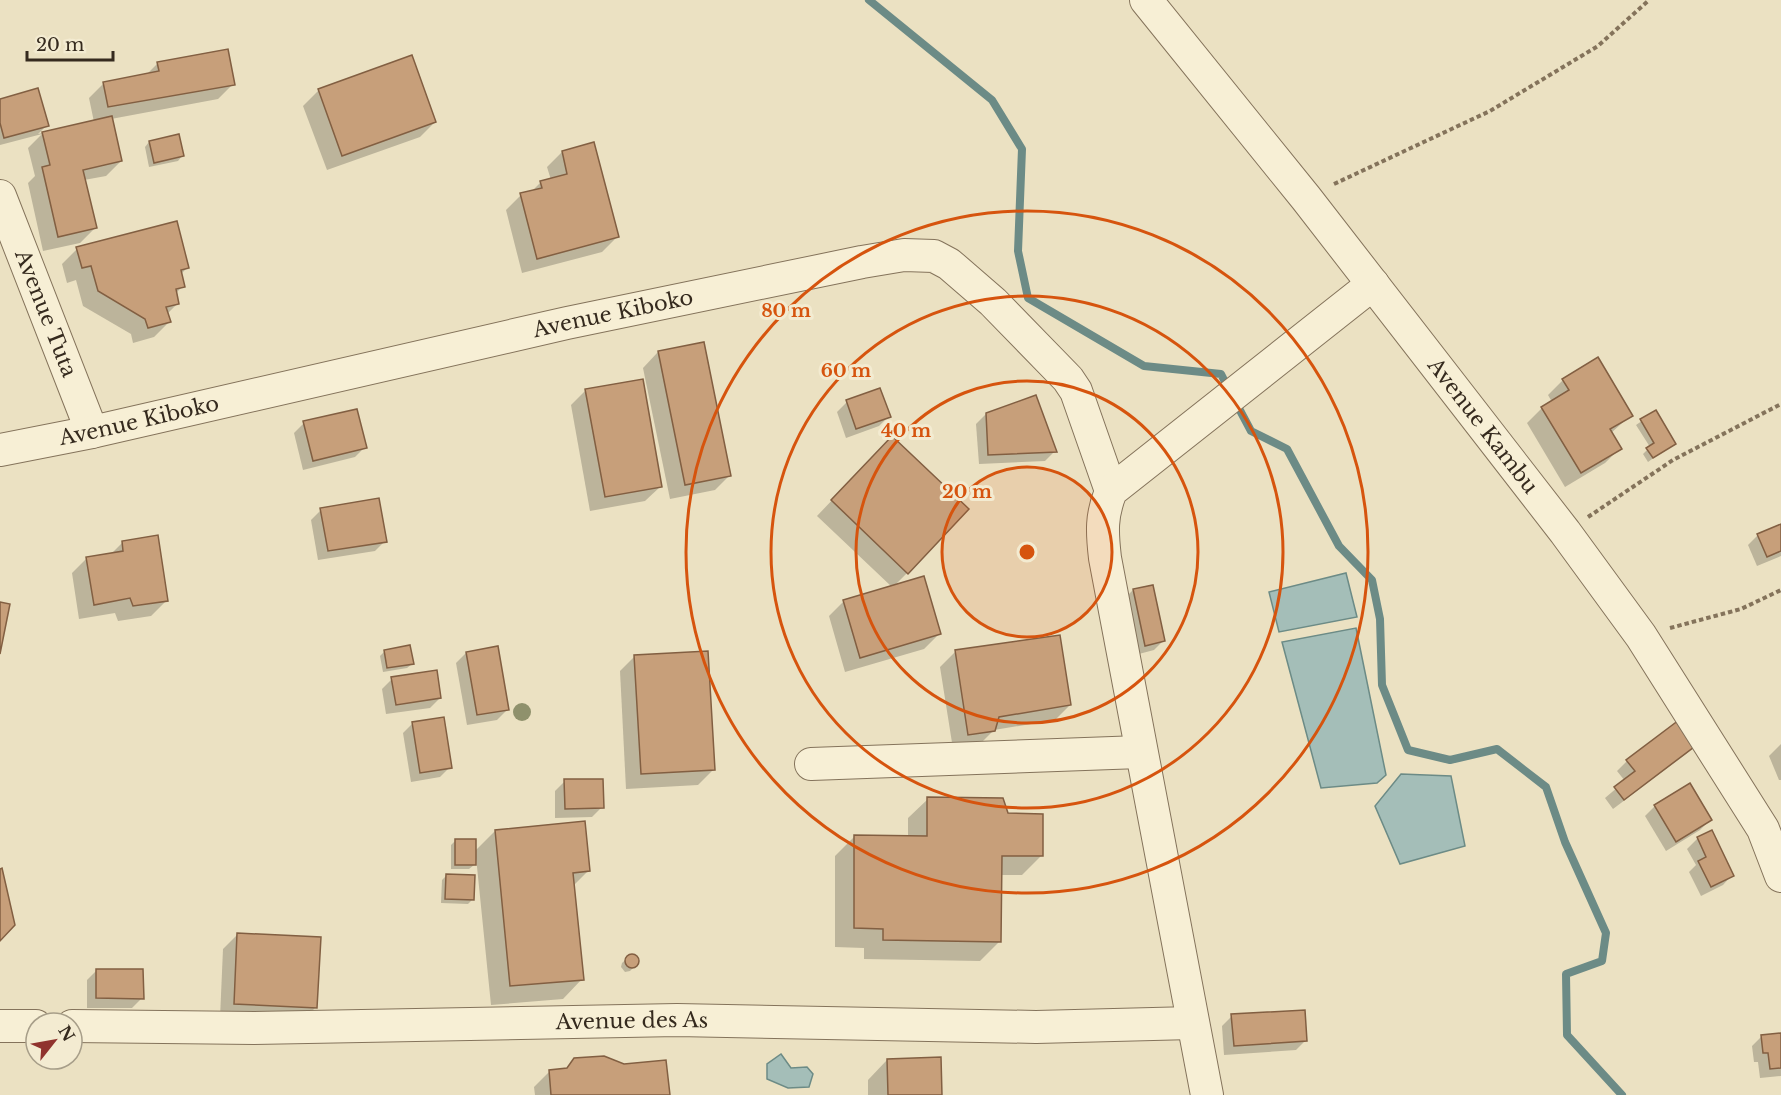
<svg xmlns="http://www.w3.org/2000/svg" width="1781" height="1095" font-family="'Libre Baskerville',serif">
  <style>
    .water { fill: #a4beb8; stroke: #6c8b86; stroke-width: 1.5 }
    .shadow { fill: #0003 }
    .lines { fill: none; stroke-linecap: round; stroke-linejoin: round }
    .stream { stroke: #6c8b86; stroke-width: 8 }
    .building { fill: #c79f7a; stroke: #825f42; stroke-width: 1.5 }
    .street-casing { stroke: #84735b; stroke-width: 34 }
    .path { stroke: #84735b; stroke-width: 4; stroke-dasharray: 4.5 3; stroke-linecap: butt }
    .street { stroke: #f7efd5; stroke-width: 32 }
    .tree { fill: #8f916c }
    .ring { fill: none; stroke: #d6540e; stroke-width: 3 }
    .labels { text-anchor: middle; stroke-width: 6; stroke-linejoin: round; paint-order: stroke }
    .street-label { font-size: 21px; fill: #352a1e; stroke: #f3ebd1 }
    .centre { fill: #d6540e; stroke: #f3ebd1; stroke-width: 3 }
    .ring-label { font-size: 18px; text-anchor: middle; font-weight: bold; fill: #d6540e; stroke: #f3ebd1; stroke-width: 6; stroke-linejoin: round; paint-order: stroke }
  </style>
  <rect width="100%" height="100%" fill="#ebe1c2"/>
  <g class="water">
    <polygon points="1346,573 1357,617 1279,632 1269,592"/>
    <polygon points="1356,628 1386,775 1377,783 1321,788 1282,642"/>
    <polygon points="1401,774 1451,776 1465,846 1400,864 1375,806"/>
    <polygon points="781,1054 791,1068 807,1067 813,1074 809,1087 788,1088 767,1079 767,1064"/>
  </g>
  <g class="shadow">
    <polygon points="411,57 435,122 420,137 327,170 303,106 318,91"/>
    <polygon points="158,63 233,84 218,99 111,119 121,161 106,176 84,180 95,228 80,243 43,251 28,183 35,176 28,148 42,134 0,145 0,100 47,125 38,134 94,122 89,98 104,83 146,75"/>
    <polygon points="149,142 182,156 178,161 149,167 145,147"/>
    <polygon points="562,152 617,237 602,252 522,273 506,210 521,195 531,192 541,182 551,180 547,167"/>
    <polygon points="77,249 188,267 180,275 183,286 175,294 178,303 167,314 169,322 154,337 133,343 131,334 83,306 76,280 67,283 62,264"/>
    <polygon points="658,352 730,475 715,490 670,499 643,368"/>
    <polygon points="1563,380 1631,415 1611,433 1620,448 1605,463 1565,487 1527,423 1542,408 1552,402 1548,395"/>
    <polygon points="586,390 661,486 645,501 590,511 571,405"/>
    <polygon points="847,402 889,416 879,426 846,438 837,412"/>
    <polygon points="1655,412 1674,443 1648,462 1643,454 1650,447 1636,425"/>
    <polygon points="986,414 1055,451 1045,461 979,464 976,424"/>
    <polygon points="304,423 365,447 355,457 303,470 294,433"/>
    <polygon points="877,453 907,573 893,587 939,634 924,649 845,672 829,616 844,601 892,587 817,516"/>
    <polygon points="321,510 385,541 375,551 318,560 311,520"/>
    <polygon points="1781,525 1781,556 1757,566 1748,545 1758,535"/>
    <polygon points="123,542 166,601 151,616 118,621 115,613 79,619 72,573 87,558 110,555"/>
    <polygon points="1133,590 1164,640 1154,650 1135,655 1123,600"/>
    <polygon points="385,651 412,664 407,668 383,672 380,656"/>
    <polygon points="955,652 1070,705 1055,720 994,730 978,746 953,749 940,667"/>
    <polygon points="466,653 507,710 497,720 467,725 456,663"/>
    <polygon points="635,656 713,770 698,785 626,789 620,671"/>
    <polygon points="392,679 440,698 430,708 386,714 382,689"/>
    <polygon points="1679,722 1696,744 1686,754 1613,809 1605,798 1625,781 1617,771 1627,761"/>
    <polygon points="413,723 450,767 440,777 411,782 403,733"/>
    <polygon points="1781,744 1781,780 1779,780 1769,756"/>
    <polygon points="565,781 602,807 592,817 555,818 555,791"/>
    <polygon points="928,799 1007,815 1041,856 1022,875 1000,875 1000,941 980,961 864,959 864,948 835,947 835,856 855,836 908,837 908,818"/>
    <polygon points="1655,806 1710,820 1700,830 1666,851 1645,816"/>
    <polygon points="495,831 588,871 573,886 582,979 563,999 491,1005 476,857 474,857 474,865 469,869 451,869 451,845 456,840 474,852"/>
    <polygon points="1711,832 1732,875 1723,885 1701,896 1689,872 1696,865 1687,849 1697,839"/>
    <polygon points="446,876 473,899 468,904 441,903 442,880"/>
    <polygon points="238,934 316,1007 301,1022 220,1018 223,949"/>
    <polygon points="631,955 635,957 638,963 630,971 625,972 621,967 622,963"/>
    <polygon points="97,970 142,998 132,1008 87,1008 87,980"/>
    <polygon points="1232,1016 1306,1040 1296,1050 1224,1055 1222,1026"/>
    <polygon points="1781,1034 1781,1076 1760,1078 1758,1062 1754,1062 1752,1046 1762,1036"/>
    <polygon points="887,1060 941,1095 868,1095 868,1080"/>
    <polygon points="549,1072 668,1095 535,1095 534,1087"/>
  </g>
  <g class="lines">
    <g class="stream">
      <polyline points="869,0 992,100 1022,149 1018,251 1028,298 1144,366 1221,374 1229,390"/>
      <polyline points="1235,401 1251,431 1287,449 1339,546 1372,580 1380,619 1382,685 1408,750 1450,760 1497,749 1546,787 1565,842 1606,933 1602,961 1566,974 1567,1035 1622,1095"/>
    </g>
  </g>
  <g class="building">
    <polygon points="228,49 235,85 108,107 103,82 159,71 157,62"/>
    <polygon points="412,55 436,122 342,156 318,89"/>
    <polygon points="38,88 49,126 4,138 0,123 0,99"/>
    <polygon points="112,116 122,161 83,170 97,228 58,237 42,167 50,165 42,132"/>
    <polygon points="179,134 184,156 154,163 149,141"/>
    <polygon points="594,142 619,237 537,259 520,193 542,188 540,181 567,174 562,151"/>
    <polygon points="177,221 189,268 181,270 185,287 176,289 179,304 166,307 171,322 148,328 145,319 98,291 91,266 82,268 76,247"/>
    <polygon points="704,342 731,476 685,485 658,351"/>
    <polygon points="1598,357 1633,416 1610,429 1622,449 1581,473 1541,407 1569,390 1562,379"/>
    <polygon points="643,379 662,487 605,497 585,389"/>
    <polygon points="880,388 891,417 856,429 846,400"/>
    <polygon points="1036,395 1057,452 988,455 986,413"/>
    <polygon points="357,409 367,448 313,461 303,421"/>
    <polygon points="1656,410 1676,444 1653,458 1646,448 1654,443 1640,419"/>
    <polygon points="892,436 969,509 908,574 831,500"/>
    <polygon points="379,498 387,542 328,551 320,508"/>
    <polygon points="1781,524 1781,551 1767,557 1757,534"/>
    <polygon points="158,535 168,601 133,606 130,598 94,605 86,557 123,551 122,541"/>
    <polygon points="924,576 941,634 860,658 843,600"/>
    <polygon points="1153,585 1165,641 1145,646 1133,589"/>
    <polygon points="0,602 10,604 0,654"/>
    <polygon points="1060,635 1071,705 999,717 995,731 968,735 955,650"/>
    <polygon points="410,645 414,664 387,668 384,650"/>
    <polygon points="498,646 509,710 477,715 466,652"/>
    <polygon points="708,651 715,770 641,774 634,655"/>
    <polygon points="437,670 441,698 396,705 391,677"/>
    <polygon points="444,717 452,768 420,773 412,722"/>
    <polygon points="1679,720 1698,744 1624,800 1614,787 1635,771 1626,760"/>
    <polygon points="564,779 603,779 604,808 565,809"/>
    <polygon points="1690,783 1712,820 1676,842 1654,805"/>
    <polygon points="927,797 1003,798 1008,813 1043,814 1043,856 1002,856 1001,942 883,940 883,929 854,928 854,835 927,836"/>
    <polygon points="585,821 590,871 573,873 584,980 510,986 495,830"/>
    <polygon points="1712,830 1734,876 1711,887 1698,861 1706,857 1697,837"/>
    <rect x="455" y="839" width="21" height="26"/>
    <polygon points="2,868 15,925 0,941 0,869"/>
    <polygon points="446,874 475,875 474,900 445,899"/>
    <polygon points="237,933 321,937 317,1008 234,1004"/>
    <circle cx="632" cy="961" r="7"/>
    <polygon points="96,969 143,969 144,999 96,998"/>
    <polygon points="1305,1010 1307,1041 1234,1046 1231,1014"/>
    <polygon points="1781,1033 1781,1068 1770,1069 1768,1053 1763,1053 1761,1035"/>
    <polygon points="604,1056 624,1064 666,1060 670,1095 551,1095 549,1070 567,1068 574,1058"/>
    <polygon points="941,1057 942,1095 888,1095 887,1059"/>
  </g>
  <g class="lines">
    <defs>
      <g id="street">
        <path id="s1" d="M 1146,0 L 1306,198 L 1565,532 L 1641,636 L 1763,829 L 1781,876"/>
        <path id="s2" d="M 0,196 L 92,432"/>
        <path id="s3" d="M 0,450 L 92,432 L 567,323 L 862,262 L 904,255 L 934,256 L 949,264 L 993,302 L 1068,379 L 1076,391 L 1111,491"/>
        <polyline points="811,764 1140,752"/>
        <polyline points="0,1026 36,1026"/>
        <path id="s4" d="M 72,1026 L 254,1028 L 677,1020 L 1036,1027 L 1192,1023"/>
        <path d="M 1207,1095 L 1105,558 C 1102,532 1101,516 1111,491 L 1373,284"/>
      </g>
    </defs>
    <use href="#street" class="street-casing"/>
    <g class="path">
      <polyline points="1334,184 1490,111 1598,46 1649,0"/>
      <polyline points="1588,517 1673,460 1781,404"/>
      <polyline points="1670,628 1741,609 1781,590"/>
    </g>
    <use href="#street" class="street"/>
  </g>
  <circle class="tree" cx="522" cy="712" r="9"/>
  <circle cx="1027" cy="552" r="85" fill="#d6540e" fill-opacity=".12"/>
  <g class="ring">
    <circle cx="1027" cy="552" r="85"/>
    <circle cx="1027" cy="552" r="171"/>
    <circle cx="1027" cy="552" r="256"/>
    <circle cx="1027" cy="552" r="341"/>
  </g>
  <g class="labels">
    <g class="street-label">
      <text dy="7" stroke="none"><textPath href="#s2" startOffset="126">Avenue Tuta</textPath></text>
      <text dy="7" stroke="none"><textPath href="#s3" startOffset="628">Avenue Kiboko</textPath></text>
      <text dy="7" stroke="none"><textPath href="#s3" startOffset="142">Avenue Kiboko</textPath></text>
      <text dy="7" stroke="none"><textPath href="#s1" startOffset="543">Avenue Kambu</textPath></text>
      <text dy="7" stroke="none"><textPath href="#s4" startOffset="560">Avenue des As</textPath></text>
    </g>
  </g>
  <circle cx="1027" cy="552" r="9" class="centre"/>
  <g class="ring-label">
    <text x="786" y="317">80 m</text>
    <text x="846" y="377">60 m</text>
    <text x="906" y="437">40 m</text>
    <text x="967" y="498">20 m</text>
  </g>
  <g transform="translate(54 1041) rotate(59)"><circle r="28" fill="#f3ebd1" stroke="#a79e89" stroke-width="1.5"/>
  <path d="M0-4.5L10 22L0 15L-10 22Z" fill="#90332e"/>
  <text y="-9" font-size="16" font-weight="bold" text-anchor="middle" fill="#352a1e">N</text>
  </g>
  <path d="M27 51v9h86v-9" fill="none" stroke="#352a1e" stroke-width="3"/>
  <text x="36" y="51" font-size="18" fill="#352a1e" stroke="#f3ebd1" stroke-width="4.5" paint-order="stroke">20 m</text>
</svg>
